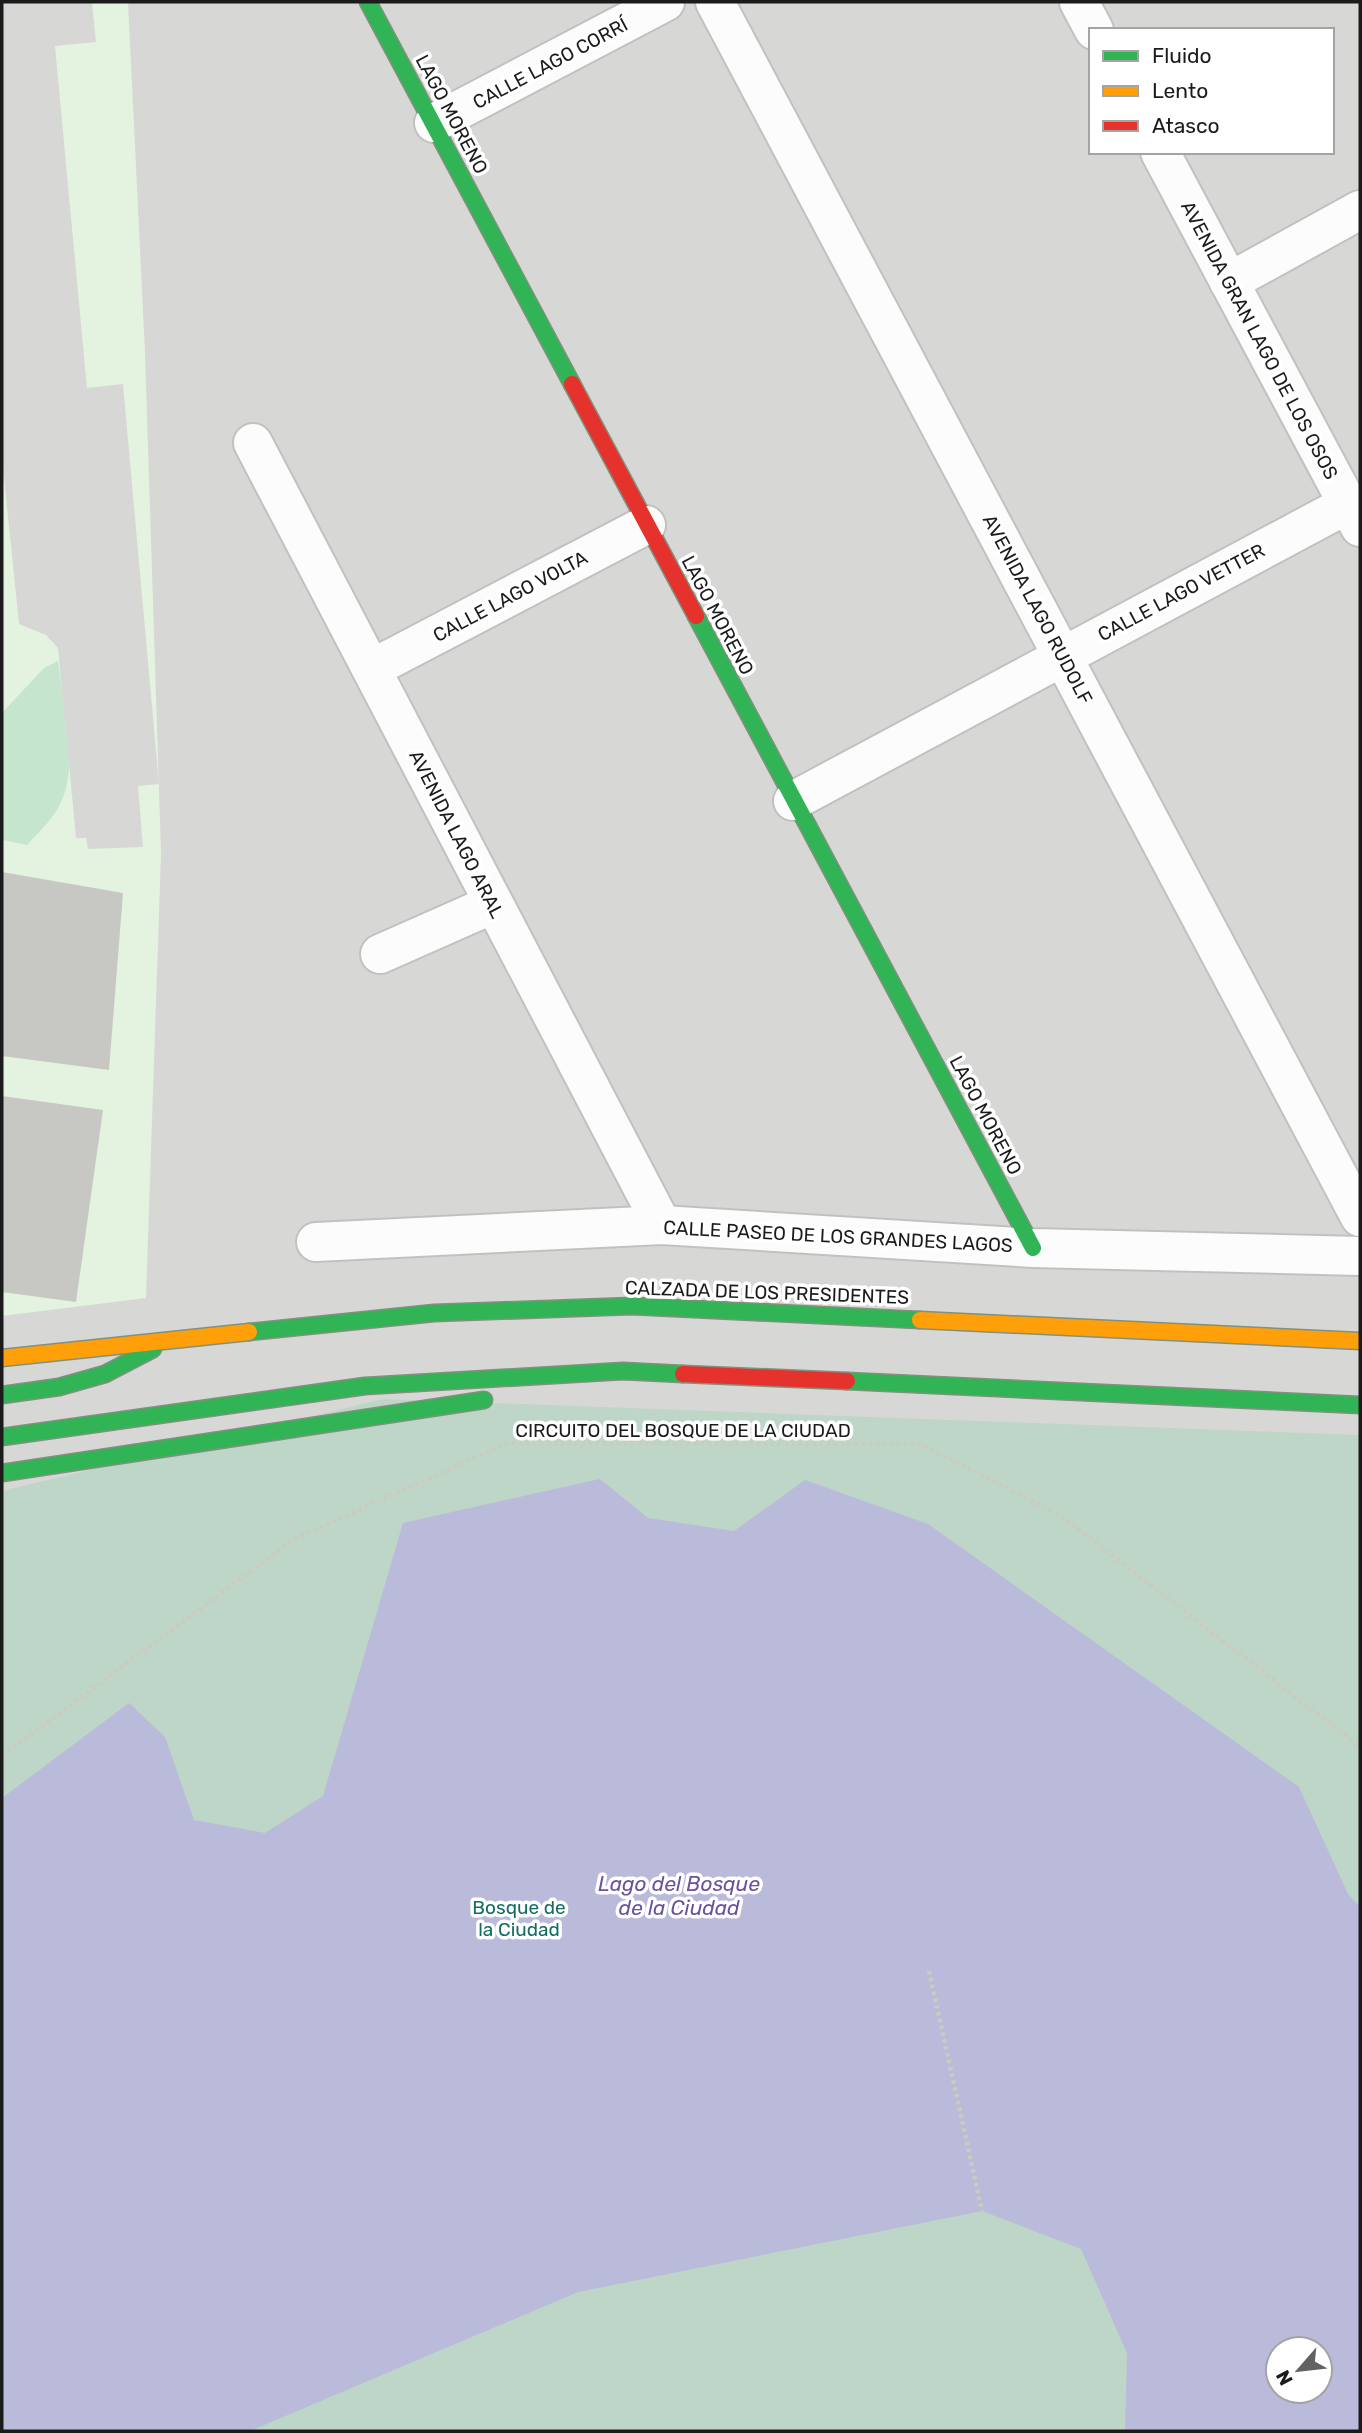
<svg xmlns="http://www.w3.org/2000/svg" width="1362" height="2433" font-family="Rubik,sans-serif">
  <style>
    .residential { fill: #d7d8d5; fill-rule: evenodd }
    .education { fill: #e4f3df }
    .grass { fill: #c6e5ce }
    .forest { fill: #bdd6c8; fill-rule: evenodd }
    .parking { fill: #d7d8d6 }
    .water { fill: #babada; fill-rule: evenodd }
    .building { fill: #c7c7c4 }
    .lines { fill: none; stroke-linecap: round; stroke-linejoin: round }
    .street-casing { stroke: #c1c2c0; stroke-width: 42 }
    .fast-casing { stroke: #81917e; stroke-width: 19 }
    .slow-casing { stroke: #81917e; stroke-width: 19 }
    .jam-casing { stroke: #81917e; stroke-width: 19 }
    .path { stroke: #cccbc0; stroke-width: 4.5; stroke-dasharray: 3.5 3.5; stroke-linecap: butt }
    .street { stroke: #fbfcfb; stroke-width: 38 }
    .fast { stroke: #30b455; stroke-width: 16 }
    .slow { stroke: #ff9f0a; stroke-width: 16 }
    .jam { stroke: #e5322d; stroke-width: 16 }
    .labels { text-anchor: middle; stroke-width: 7; stroke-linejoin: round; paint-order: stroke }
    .street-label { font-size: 19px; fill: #1b1b1b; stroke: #fff }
    .park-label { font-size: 19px; fill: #156d62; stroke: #fff }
    .water-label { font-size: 21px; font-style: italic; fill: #6952a0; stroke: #fff }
  </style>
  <rect width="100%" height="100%" fill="#e7e9e4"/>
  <path class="residential" d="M 2,2 L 1360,2 L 1360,2431 L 2,2431 ZM 1091,30 L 1332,30 L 1332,152 L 1091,152 ZM 1278,2349 L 1320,2349 L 1320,2391 L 1278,2391 Z"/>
  <polygon class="education" points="2,2 128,2 145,353 161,853 146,1298 2,1316"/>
  <path class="grass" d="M 58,661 C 63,700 79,767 61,802 C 53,819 40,831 27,845 L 3,840 L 2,713 L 44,668 Z"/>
  <path class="forest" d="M 383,1399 L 1360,1435 L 1360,2431 L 2,2431 L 2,1491 ZM 1278,2349 L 1320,2349 L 1320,2391 L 1278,2391 Z"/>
  <polygon class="parking" points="2,2 92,2 96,42 55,46 87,388 123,384 159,784 138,786 143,847 88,849 86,838 76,838 58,648 46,635 19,624 2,458"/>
  <path class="water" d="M 600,1479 L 648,1518 L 734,1531 L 805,1480 L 928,1524 L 1299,1787 L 1348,1894 L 1360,1907 L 1360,2431 L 1125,2431 L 1127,2353 L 1081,2249 L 982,2211 L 578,2292 L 250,2431 L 2,2431 L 2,1798 L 129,1703 L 165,1737 L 194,1820 L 265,1833 L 323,1796 L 403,1523 ZM 1278,2349 L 1320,2349 L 1320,2391 L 1278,2391 Z"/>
  <g class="building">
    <polygon points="2,872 123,893 109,1070 2,1056"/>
    <polygon points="2,1096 103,1110 76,1302 2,1292"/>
  </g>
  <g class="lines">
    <defs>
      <g id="street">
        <polyline points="715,2 1360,1217"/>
        <polyline points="1079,2 1094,30"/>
        <polyline points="434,123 665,2"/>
        <polyline points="1160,152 1360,527"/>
        <polyline points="1229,282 1360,210"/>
        <polyline points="253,443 662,1225"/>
        <polyline points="373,668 646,525"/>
        <polyline points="793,801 1348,504"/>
        <polyline points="380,954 493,904"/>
        <polyline points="316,1242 662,1225 1033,1248 1360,1256"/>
      </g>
      <g id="fast">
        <polyline points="368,2 572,384"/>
        <polyline points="696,616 1033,1248"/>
        <polyline points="249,1332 434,1313 632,1306 920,1320"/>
        <polyline points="847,1381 1360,1405"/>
        <polyline points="2,1395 59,1387 105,1374 153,1349"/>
        <polyline points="2,1437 365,1386 623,1371 683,1374"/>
        <polyline points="2,1473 484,1400"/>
      </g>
      <g id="slow">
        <polyline points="920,1320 1360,1341"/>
        <polyline points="2,1358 249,1332"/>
      </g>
      <g id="jam">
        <polyline points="572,384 696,616"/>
        <polyline points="683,1374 847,1381"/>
      </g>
    </defs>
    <use href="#street" class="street-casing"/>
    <use href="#fast" class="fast-casing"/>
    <use href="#slow" class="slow-casing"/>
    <use href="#jam" class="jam-casing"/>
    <g class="path">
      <polyline points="2,1756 294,1539 508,1443 920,1444 1060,1515 1360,1747"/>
      <polyline points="929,1971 982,2211"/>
    </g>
    <use href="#street" class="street"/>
    <use href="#fast" class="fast"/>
    <use href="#slow" class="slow"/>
    <use href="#jam" class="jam"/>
  </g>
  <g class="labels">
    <g class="street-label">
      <text transform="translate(550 63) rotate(-28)" y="7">CALLE LAGO CORRÍ</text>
      <text transform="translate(452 114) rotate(62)" y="7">LAGO MORENO</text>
      <text transform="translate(1260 340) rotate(62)" y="7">AVENIDA GRAN LAGO DE LOS OSOS</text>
      <text transform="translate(1181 592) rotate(-28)" y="7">CALLE LAGO VETTER</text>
      <text transform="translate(510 596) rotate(-28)" y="7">CALLE LAGO VOLTA</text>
      <text transform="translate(1038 609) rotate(62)" y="7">AVENIDA LAGO RUDOLF</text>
      <text transform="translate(718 615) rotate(62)" y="7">LAGO MORENO</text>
      <text transform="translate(457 834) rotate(63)" y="7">AVENIDA LAGO ARAL</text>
      <text transform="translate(986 1115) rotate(62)" y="7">LAGO MORENO</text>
      <text transform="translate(838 1236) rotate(3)" y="7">CALLE PASEO DE LOS GRANDES LAGOS</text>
      <text transform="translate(767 1292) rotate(2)" y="7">CALZADA DE LOS PRESIDENTES</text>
      <text x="683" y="1437">CIRCUITO DEL BOSQUE DE LA CIUDAD</text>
    </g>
    <g class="park-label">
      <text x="519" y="1914">Bosque de<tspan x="519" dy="22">la Ciudad</tspan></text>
    </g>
    <g class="water-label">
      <text x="679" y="1891">Lago del Bosque<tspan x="679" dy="24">de la Ciudad</tspan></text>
    </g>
  </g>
  <rect width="1362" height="2433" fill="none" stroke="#1b1b1b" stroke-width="7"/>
  <rect x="1089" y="28" width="245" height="126" fill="#ffffff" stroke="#a4a4a4" stroke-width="2"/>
  <rect x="1103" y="51" width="35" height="10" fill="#30b455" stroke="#a4a4a4" stroke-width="2"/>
  <text x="1152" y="63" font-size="21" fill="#1b1b1b">Fluido</text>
  <rect x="1103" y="86" width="35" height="10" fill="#ff9f0a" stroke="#a4a4a4" stroke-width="2"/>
  <text x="1152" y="98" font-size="21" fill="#1b1b1b">Lento</text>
  <rect x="1103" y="121" width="35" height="10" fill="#e5322d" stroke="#a4a4a4" stroke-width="2"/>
  <text x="1152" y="133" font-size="21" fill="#1b1b1b">Atasco</text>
  <g transform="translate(1299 2370) rotate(242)"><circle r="33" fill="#ffffff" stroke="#a4a4a4" stroke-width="2"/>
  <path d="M0-5L12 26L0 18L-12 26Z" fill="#626361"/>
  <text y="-10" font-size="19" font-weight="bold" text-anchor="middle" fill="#1b1b1b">N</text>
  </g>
</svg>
